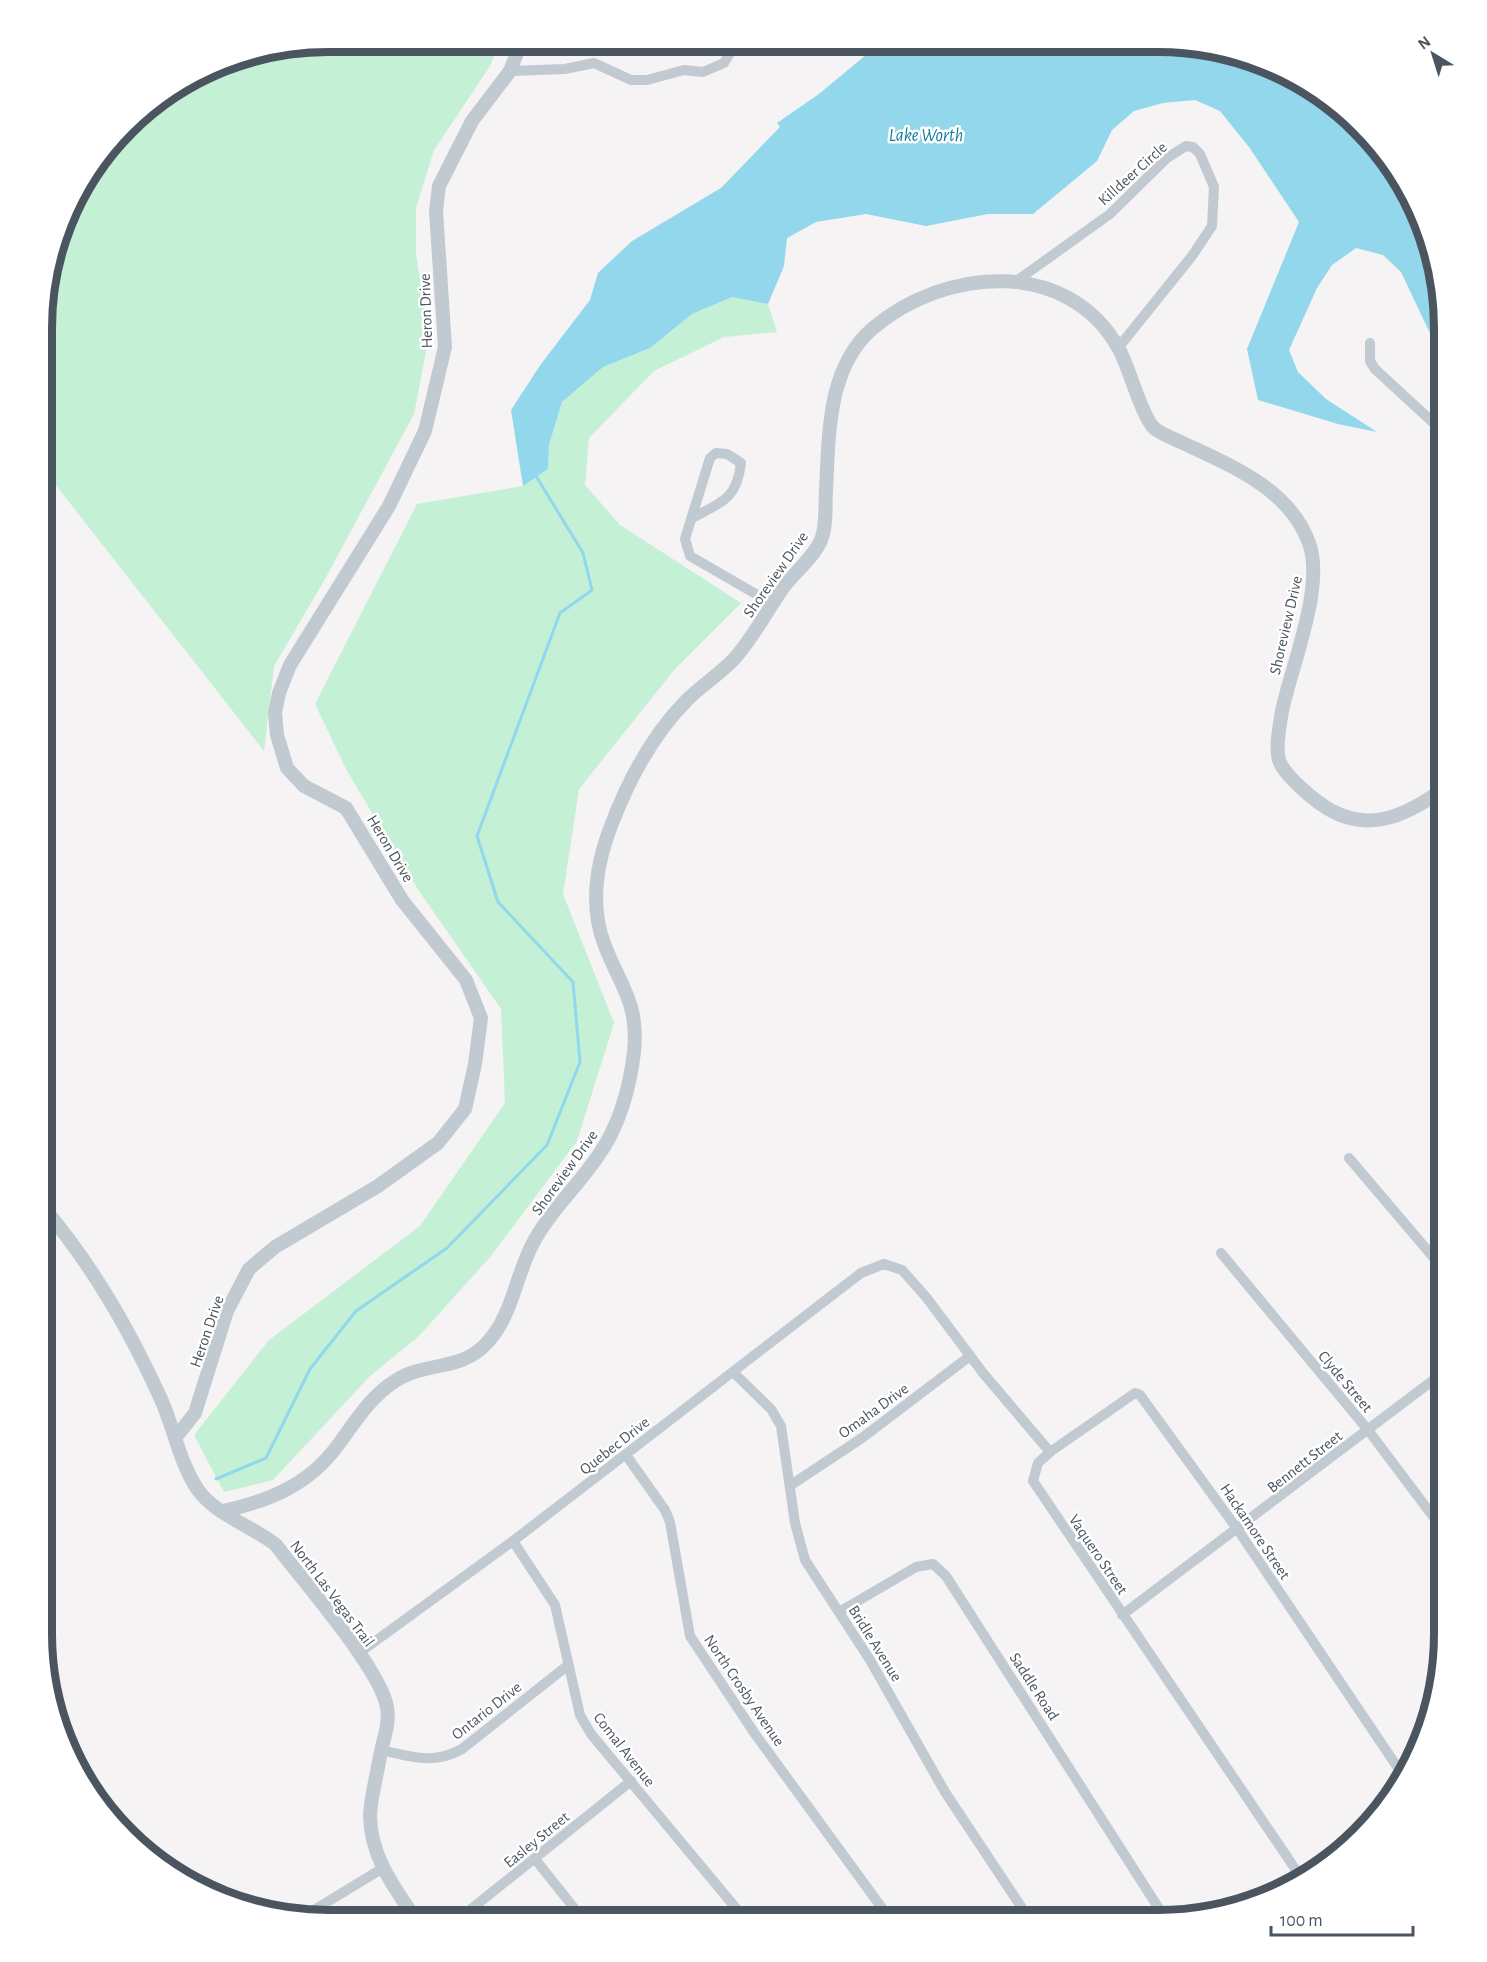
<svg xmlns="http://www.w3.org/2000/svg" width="1487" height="1962" font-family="'Alegreya Sans',sans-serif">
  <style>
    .green { fill: #c4f0d6 }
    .water { fill: #92d7eb }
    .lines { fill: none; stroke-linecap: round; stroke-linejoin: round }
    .stream { stroke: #92d7eb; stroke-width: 3 }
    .minor { stroke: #c1c9d1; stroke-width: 10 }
    .tertiary { stroke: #c1c9d1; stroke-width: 14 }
    .labels { text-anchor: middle; stroke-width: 5; stroke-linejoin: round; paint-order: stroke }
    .street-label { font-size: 16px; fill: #4a5560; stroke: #fff }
    .water-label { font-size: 18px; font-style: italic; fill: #0f7d9e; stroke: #fff }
    .rim { fill: none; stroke: #4a5560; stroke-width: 8 }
  </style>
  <rect width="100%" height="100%" fill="#f5f3f3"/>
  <g class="green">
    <polygon points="329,42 500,42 490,66 434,150 416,208 416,254 429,336 414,414 325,579 274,666 264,751 44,470 45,291 80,186 140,113 236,57"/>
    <polygon points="732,297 768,304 777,332 724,337 654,371 589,438 585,485 620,525 741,603 675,669 579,789 563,894 614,1023 577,1141 491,1256 418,1337 370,1376 273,1480 224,1492 194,1435 269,1340 420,1226 505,1103 501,1009 419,891 347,771 315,704 417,504 523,486 548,469 549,445 562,402 603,367 650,348 692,314"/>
  </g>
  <polygon class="water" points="879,44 1196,45 1268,64 1332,101 1415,202 1445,329 1445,365 1401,272 1383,255 1356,248 1332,265 1317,288 1289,350 1298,372 1326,399 1377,432 1338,424 1258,400 1247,349 1299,222 1249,147 1220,111 1195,100 1163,103 1134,111 1112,130 1097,161 1033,214 988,214 926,226 866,214 816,222 787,238 784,266 768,304 732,297 692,314 650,348 603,367 562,402 549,445 548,469 523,486 511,410 541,364 590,300 598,273 632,241 721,188 780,127 777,123 819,94"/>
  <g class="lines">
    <polyline class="stream" points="216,1479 266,1458 310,1369 356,1311 447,1248 547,1145 580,1062 573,982 498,902 477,836 560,613 592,590 583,553 536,476"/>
    <g class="minor">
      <polyline points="510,71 565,69 594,63 631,80 647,80 684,70 703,72 724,63 736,43"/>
      <polyline points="1015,282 1110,214 1167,158 1186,146 1193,147 1200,154 1214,187 1212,226 1192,256 1118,348"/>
      <polyline points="1370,343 1370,361 1375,369 1439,428 1445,442"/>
      <path d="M 692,518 C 722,502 737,499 741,463 L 727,454 L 716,453 L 710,458 L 685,539 L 690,556 L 773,604"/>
      <polyline points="1349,1158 1445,1271"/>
      <polyline points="1221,1253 1368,1430 1444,1531"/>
      <polyline points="733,1372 771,1409 781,1426 795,1523 805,1560 870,1660 945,1792 1030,1920"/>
      <polyline points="626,1455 665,1510 670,1522 690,1636 755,1734 890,1919"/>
      <polyline points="791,1485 862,1438 970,1356"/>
      <polyline points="513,1541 555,1605 580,1715 591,1734 745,1919"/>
      <polyline points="839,1612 916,1567 933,1564 946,1576 1165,1918"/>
      <polyline points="1122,1615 1444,1372"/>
      <polyline points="359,1653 513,1541 861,1273 884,1264 902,1270 926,1297 983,1373 1050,1452"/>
      <path d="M 381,1750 C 412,1757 433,1765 462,1749 L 567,1666"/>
      <polyline points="535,1859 582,1918"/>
      <polyline points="1302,1879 1033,1481 1038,1463 1050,1452 1135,1393 1140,1395 1238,1530 1404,1777"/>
      <polyline points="301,1918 383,1868"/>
      <polyline points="460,1918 631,1781"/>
    </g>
    <g class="tertiary">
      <path d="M 43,1207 C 90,1262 130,1331 160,1397 C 174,1427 179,1462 198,1490 C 216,1515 252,1526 276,1545 C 302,1580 380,1668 387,1707 C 390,1725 383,1739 380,1756 C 377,1775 371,1796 370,1815 C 370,1855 393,1886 415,1918"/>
      <polyline points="176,1437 195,1413 227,1311 249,1269 275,1247 378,1186 438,1143 465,1109 475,1064 481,1018 466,980 402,900 346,808 304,786 287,768 277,735 275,713 279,693 290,665 389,506 425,431 445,347 436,211 439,186 472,121 510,71 521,43"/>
      <path d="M 223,1511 C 269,1501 309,1485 338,1445 C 355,1422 370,1397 395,1381 C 423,1362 460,1371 485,1345 C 512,1318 515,1278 532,1245 C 549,1212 577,1187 598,1156 C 619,1127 630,1087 634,1052 C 639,1004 621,987 605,946 C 589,906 596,865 611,826 C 628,781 653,734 687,700 C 702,685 720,674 734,659 C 753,638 766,612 783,588 C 794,573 814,557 821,540 C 827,526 825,505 826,490 C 829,436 827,368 872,329 C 944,267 1068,257 1119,349 C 1129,367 1142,417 1154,428 C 1162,435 1178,440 1187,445 C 1234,467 1290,490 1309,543 C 1325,586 1292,664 1282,711 C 1280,725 1275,746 1279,760 C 1284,776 1317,803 1332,811 C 1373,833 1410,813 1445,788"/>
    </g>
  </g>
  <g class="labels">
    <g class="street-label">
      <text transform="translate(1132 173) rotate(-42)" y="6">Killdeer Circle</text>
      <text transform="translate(425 311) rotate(-92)" y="6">Heron Drive</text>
      <text transform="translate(775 574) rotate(-55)" y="6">Shoreview Drive</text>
      <text transform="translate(1285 625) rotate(-77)" y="6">Shoreview Drive</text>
      <text transform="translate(391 848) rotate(59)" y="6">Heron Drive</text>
      <text transform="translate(564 1172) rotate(-54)" y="6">Shoreview Drive</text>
      <text transform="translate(206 1331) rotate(-71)" y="6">Heron Drive</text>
      <text transform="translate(1346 1381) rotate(50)" y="6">Clyde Street</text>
      <text transform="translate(873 1410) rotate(-36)" y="6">Omaha Drive</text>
      <text transform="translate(614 1445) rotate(-38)" y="6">Quebec Drive</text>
      <text transform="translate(1304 1461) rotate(-38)" y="6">Bennett Street</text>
      <text transform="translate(1256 1531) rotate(56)" y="6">Hackamore Street</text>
      <text transform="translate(1099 1554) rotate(56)" y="6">Vaquero Street</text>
      <text transform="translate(333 1593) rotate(53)" y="6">North Las Vegas Trail</text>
      <text transform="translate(876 1643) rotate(58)" y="6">Bridle Avenue</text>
      <text transform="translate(1035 1686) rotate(57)" y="6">Saddle Road</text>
      <text transform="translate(745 1690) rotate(56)" y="6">North Crosby Avenue</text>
      <text transform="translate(486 1710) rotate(-38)" y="6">Ontario Drive</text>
      <text transform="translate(625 1749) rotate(52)" y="6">Comal Avenue</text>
      <text transform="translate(536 1839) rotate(-39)" y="6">Easley Street</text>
    </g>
    <g class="water-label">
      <text x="926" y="141">Lake Worth</text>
    </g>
  </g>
  <path d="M0 0H1487V1962H0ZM328 52H1158A276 276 0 0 1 1434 328V1634A276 276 0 0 1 1158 1910H328A276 276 0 0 1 52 1634V328A276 276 0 0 1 328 52Z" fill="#fff" fill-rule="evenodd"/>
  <path class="rim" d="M328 52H1158A276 276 0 0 1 1434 328V1634A276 276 0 0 1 1158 1910H328A276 276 0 0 1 52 1634V328A276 276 0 0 1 328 52Z"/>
  <g transform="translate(1433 54) rotate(322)" stroke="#ffffff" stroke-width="4.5" paint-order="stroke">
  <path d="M0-4.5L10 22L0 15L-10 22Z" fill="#4a5560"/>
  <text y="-9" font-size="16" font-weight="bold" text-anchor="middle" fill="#4a5560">N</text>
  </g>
  <path d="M1271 1926v9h142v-9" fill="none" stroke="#4a5560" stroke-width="3"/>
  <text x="1280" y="1926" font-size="18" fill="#4a5560" stroke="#ffffff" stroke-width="4.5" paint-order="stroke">100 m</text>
</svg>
